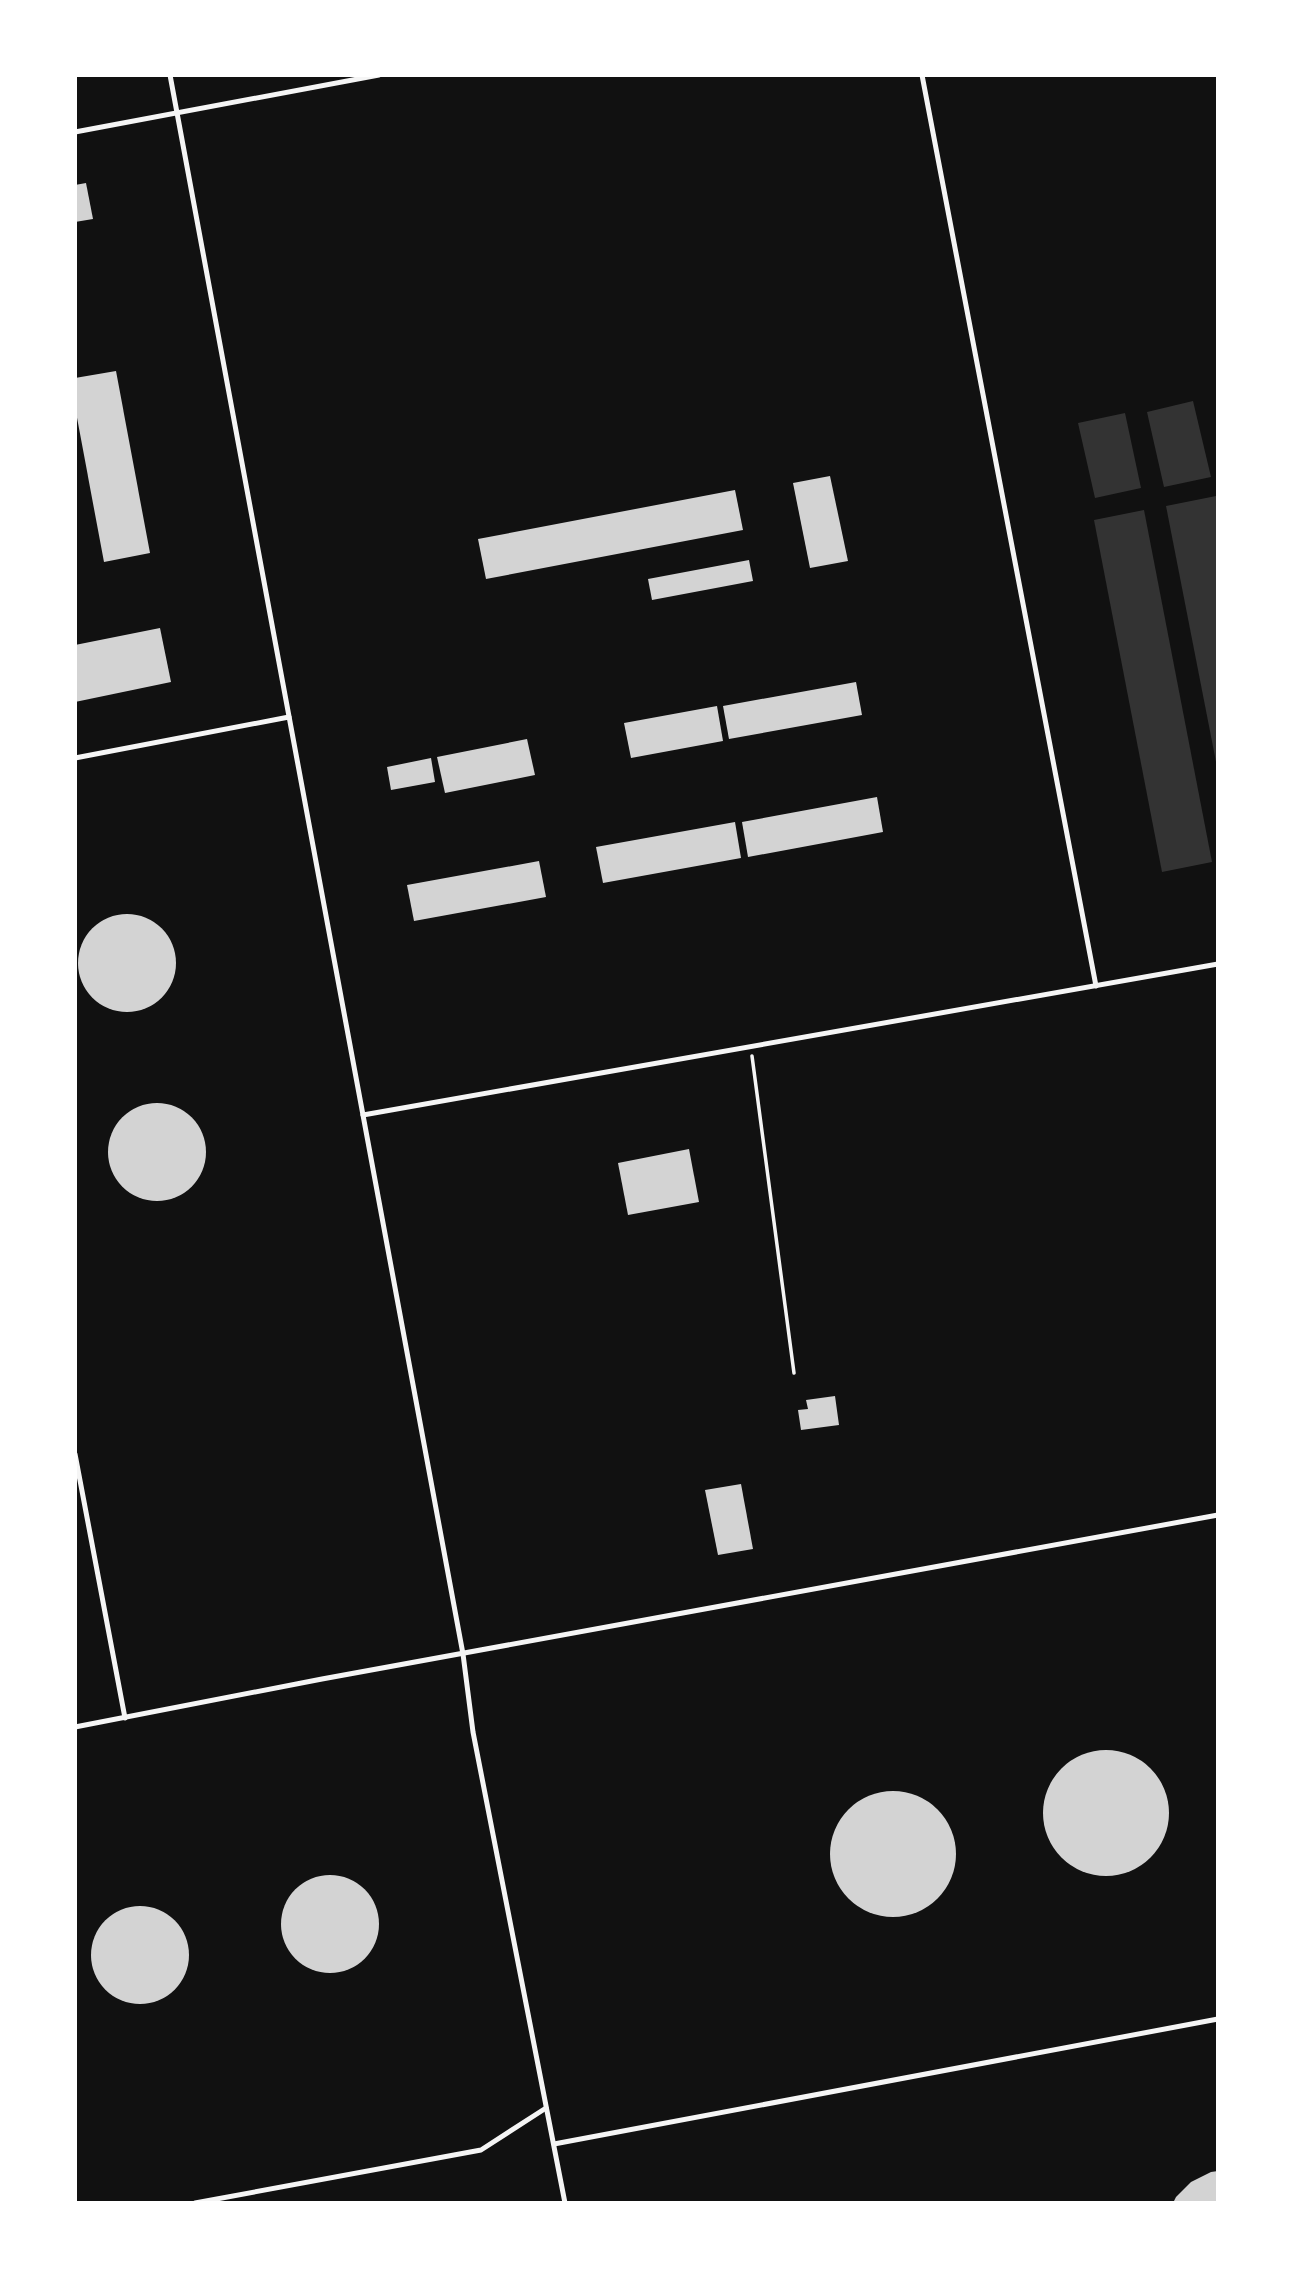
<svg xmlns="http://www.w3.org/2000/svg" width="1293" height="2278" font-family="'Libre Baskerville',serif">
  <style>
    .water { fill: #333 }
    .building { fill: #d3d3d3 }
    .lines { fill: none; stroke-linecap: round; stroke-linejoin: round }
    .path { stroke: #f5f5f5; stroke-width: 3.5 }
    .service { stroke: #f5f5f5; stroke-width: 5 }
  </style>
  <rect width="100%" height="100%" fill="#111"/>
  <g class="water">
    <polygon points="1193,401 1211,477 1164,487 1147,412"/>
    <polygon points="1125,413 1141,488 1095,498 1078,423"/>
    <polygon points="1216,496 1218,505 1218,772 1166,506"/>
    <polygon points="1144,510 1212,862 1162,872 1094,520"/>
  </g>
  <g class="building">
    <polygon points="86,183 93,219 75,222 75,185"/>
    <polygon points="116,371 150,553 104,562 75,407 75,378"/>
    <polygon points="830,476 848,561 810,568 793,483"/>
    <polygon points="735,490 743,530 486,579 478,539"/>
    <polygon points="749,560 753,581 652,600 648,579"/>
    <polygon points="160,628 171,682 75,702 75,645"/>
    <polygon points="856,682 862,715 729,739 723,706"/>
    <polygon points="717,706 723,741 631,758 624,723"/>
    <polygon points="527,739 535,775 445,793 437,757"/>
    <polygon points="431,758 435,782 391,790 387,767"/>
    <polygon points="877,797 883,832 748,857 742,822"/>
    <polygon points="735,822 741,858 603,883 596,847"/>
    <polygon points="539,861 546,897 414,921 407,885"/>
    <circle cx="127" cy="963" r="49"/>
    <circle cx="157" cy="1152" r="49"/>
    <polygon points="689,1149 699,1202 628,1215 618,1163"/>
    <polygon points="835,1396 839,1425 801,1430 798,1410 808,1409 806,1400"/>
    <polygon points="741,1484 753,1549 718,1555 705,1490"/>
    <circle cx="1106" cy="1813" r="63"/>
    <circle cx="893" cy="1854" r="63"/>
    <circle cx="330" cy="1924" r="49"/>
    <circle cx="140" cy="1955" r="49"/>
    <polygon points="1218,2171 1218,2203 1173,2203 1176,2197 1191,2182 1211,2172"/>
  </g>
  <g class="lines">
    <polyline class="path" points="752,1056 794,1373"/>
    <g class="service">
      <polyline points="170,75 463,1654 473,1732 565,2203"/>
      <polyline points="922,75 1096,986"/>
      <polyline points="75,132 379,75"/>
      <polyline points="75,758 289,717"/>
      <polyline points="363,1115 1218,964"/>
      <polyline points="75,1454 125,1718"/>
      <polyline points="75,1727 322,1679 1218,1515"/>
      <polyline points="554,2144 1218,2019"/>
      <polyline points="195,2203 481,2150 546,2108"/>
    </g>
  </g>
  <rect width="1293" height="2278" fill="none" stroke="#ffffff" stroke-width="154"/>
</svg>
